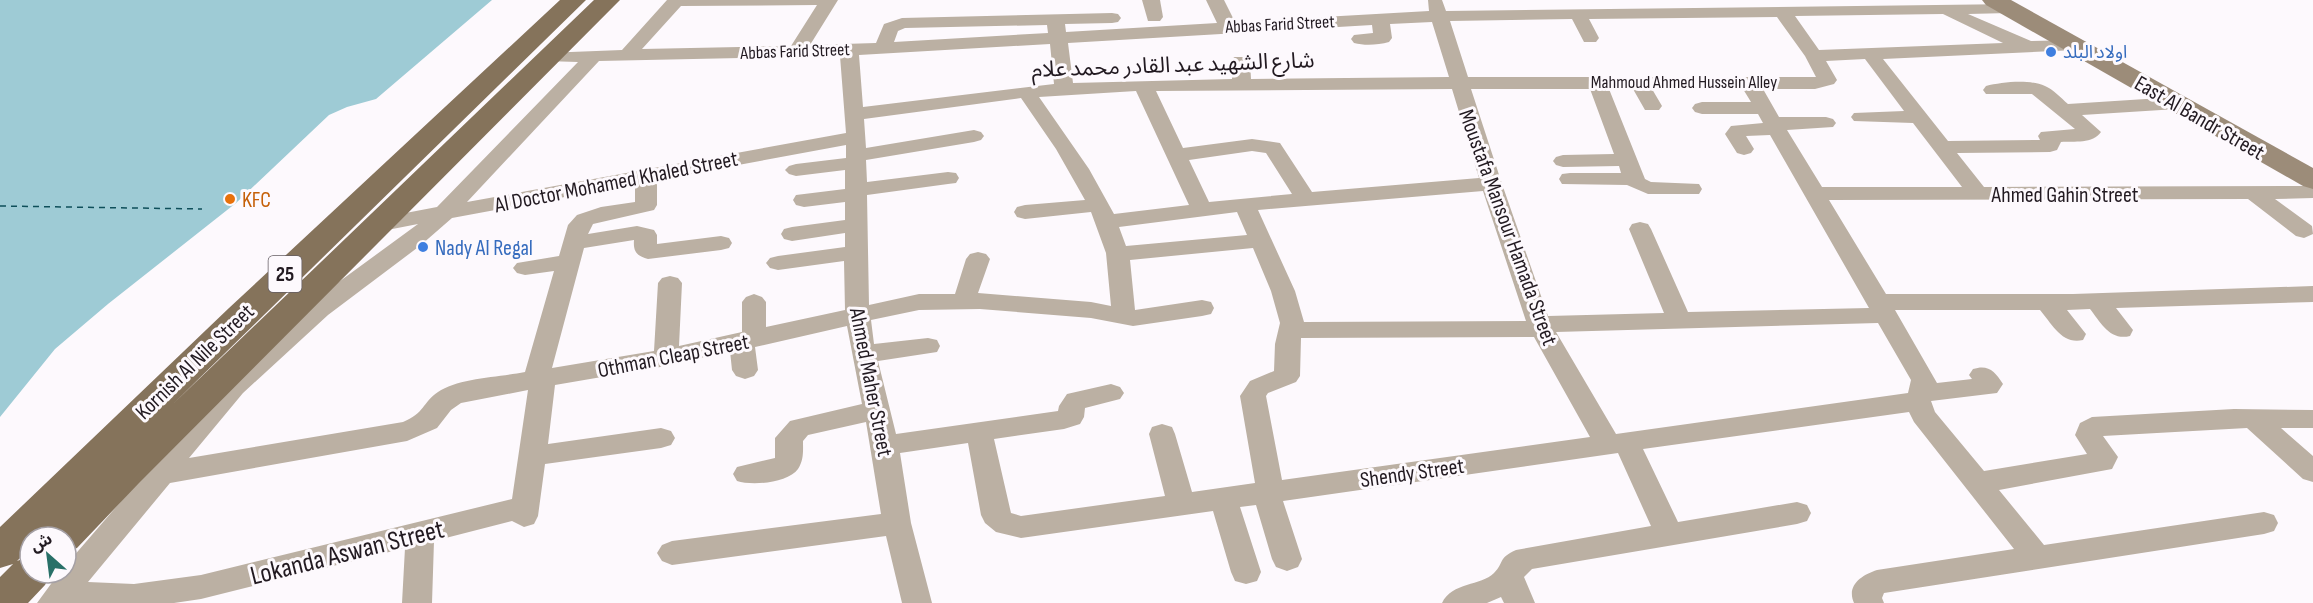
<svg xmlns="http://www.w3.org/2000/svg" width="2313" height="603" font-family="'Sofia Sans Condensed','Noto Sans Arabic',sans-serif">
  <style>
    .water { fill: #9ecbd5 }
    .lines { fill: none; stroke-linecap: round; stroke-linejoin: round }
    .ferry { stroke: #0e4f5a; stroke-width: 1.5; stroke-dasharray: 6 5; stroke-linecap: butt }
    .street { fill: #bbb0a3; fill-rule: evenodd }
    .secondary { fill: #9c8c79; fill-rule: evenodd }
    .primary { fill: #85735b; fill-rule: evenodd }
    .shop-dot { fill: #3f7fe0; stroke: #fdf9fd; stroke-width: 2 }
    .food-dot { fill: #e8710a; stroke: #fdf9fd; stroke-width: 2 }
    .labels { text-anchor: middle; stroke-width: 6; stroke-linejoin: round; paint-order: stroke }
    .far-street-label { font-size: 18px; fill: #221a21; stroke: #fdf9fd }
    .far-shop-label { font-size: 18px; fill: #366cbe; stroke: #fdf9fd; text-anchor: start }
    .shield { fill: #fdf9fd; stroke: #645d63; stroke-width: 1.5 }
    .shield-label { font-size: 21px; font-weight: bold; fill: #221a21 }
    .street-label { font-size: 22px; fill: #221a21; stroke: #fdf9fd }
    .food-label { font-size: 22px; fill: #c56008; stroke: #fdf9fd; text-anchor: start }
    .shop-label { font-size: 22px; fill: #366cbe; stroke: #fdf9fd; text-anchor: start }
    .near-street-label { font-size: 27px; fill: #221a21; stroke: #fdf9fd }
  </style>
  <rect width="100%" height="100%" fill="#fdf9fd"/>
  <polygon class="water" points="0,0 492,0 376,99 347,107 329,115 236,203 108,304 55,349 0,417"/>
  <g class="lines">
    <polyline class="ferry" points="0,206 202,209"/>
    <g class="street">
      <path d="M 667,0 L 838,0 L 810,45 L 876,43 L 884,24 L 902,18 L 1112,13 L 1118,14 L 1121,18 L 1118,22 L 1112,23 L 1065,24 L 1066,32 L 1217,23 L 1206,0 L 1224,0 L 1235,22 L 1429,11 L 1428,0 L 1442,0 L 1446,11 L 2015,4 L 2018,8 L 2015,12 L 2009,13 L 1968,14 L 2031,41 L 2075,40 L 2081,41 L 2084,45 L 2081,49 L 2075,50 L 1883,59 L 1948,141 L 2040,140 L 2038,136 L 2041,132 L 2075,129 L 2032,94 L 1986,94 L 1983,90 L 1986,86 C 2002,82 2029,79 2045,86 C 2053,89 2061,98 2068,104 L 2177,97 L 2184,99 L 2187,103 L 2184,107 L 2177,109 L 2082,115 L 2101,132 C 2093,144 2074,141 2061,142 L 2057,150 L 2050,152 L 1957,153 L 1984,187 L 2313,186 L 2313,198 L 2275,199 L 2312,226 L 2313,234 L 2304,238 L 2296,236 L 2248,199 L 1829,200 L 1886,294 L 2073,294 L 2313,286 L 2313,302 L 2116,308 L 2133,330 L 2130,336 C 2110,341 2101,323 2090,309 L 2067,310 L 2086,334 L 2083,340 C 2062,345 2052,324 2040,310 L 1895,310 L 1937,383 L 1972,379 L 1969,375 L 1973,369 C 1988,364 1995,371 2003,384 L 1997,393 L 1931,401 L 1935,412 L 1984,471 L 2087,454 L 2075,435 L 2080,423 L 2092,417 L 2234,409 L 2313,410 L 2313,428 L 2281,428 L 2313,456 L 2313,482 L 2303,479 L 2247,428 L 2103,436 L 2118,457 L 2112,469 L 1999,490 L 2044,545 L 2264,512 L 2274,515 L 2278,523 L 2274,531 L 2264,534 L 1884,593 L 1882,598 L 1884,603 L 1854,603 C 1846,585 1862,575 1877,570 L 2014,549 L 1914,422 L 1909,412 L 1643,449 L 1678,522 L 1797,502 L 1807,505 L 1811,513 L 1807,521 L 1797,524 L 1532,569 L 1524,577 L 1535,603 L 1504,603 L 1501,597 L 1487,603 L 1442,603 C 1452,582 1481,586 1494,573 C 1505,562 1497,559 1516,550 L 1651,526 L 1618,453 L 1283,501 L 1302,559 L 1298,567 L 1287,571 L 1276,567 L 1272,559 L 1256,505 L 1240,507 L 1261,572 L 1257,581 L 1246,584 L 1235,581 L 1231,572 L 1213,511 L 1021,538 L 996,532 L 985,523 L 981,515 L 968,443 L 900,453 L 911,523 L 932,603 L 902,603 L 886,536 L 672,565 L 662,561 L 657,553 L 662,545 L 672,541 L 881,514 L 866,422 L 808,435 L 803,441 C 803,451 804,460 798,469 C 788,483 752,486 737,481 L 733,474 L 737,467 L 775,458 L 775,438 L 790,421 L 862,404 L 847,326 L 755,347 L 758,370 L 754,376 L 745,379 L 736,376 L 732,370 L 730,351 L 666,366 L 555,385 L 548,444 L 661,428 L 671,431 L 675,438 L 671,445 L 661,448 L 545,464 L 538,516 L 534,524 L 524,527 L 512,521 L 434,541 L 432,603 L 402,603 L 405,548 L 201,599 L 174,603 L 37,603 L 59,573 L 66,573 L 66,565 L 225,381 L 310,303 L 418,224 L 377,232 L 369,230 L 366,225 L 369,220 L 437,207 L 578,62 L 545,61 L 543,57 L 545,53 L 622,50 ZM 817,5 L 791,46 L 642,49 L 681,6 ZM 1943,14 L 2003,43 L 1819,50 L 1795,16 ZM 1777,17 L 1805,56 L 1816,77 L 1468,77 L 1450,21 L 1572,19 L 1584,42 L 1596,42 L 1599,38 L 1589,19 ZM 1432,22 L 1449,77 L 1251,79 L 1250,61 L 1248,57 L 1234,57 L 1232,61 L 1232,79 L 1073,83 L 1068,43 L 1372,25 L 1373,33 L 1354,35 L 1351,39 L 1354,43 C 1365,46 1378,45 1389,42 L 1392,38 L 1390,24 ZM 1047,25 L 1048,33 L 894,42 L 898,31 L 905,28 ZM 1050,44 L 1054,84 L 863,107 L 859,55 ZM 840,56 L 846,133 L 467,202 L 599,61 ZM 1865,59 L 1904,111 L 1854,113 L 1851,117 L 1854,121 L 1913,123 L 1962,187 L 1822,187 L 1787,130 L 1833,127 L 1836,123 L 1833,119 L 1826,117 L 1779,117 L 1763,89 L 1815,89 L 1834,84 L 1837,80 L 1826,61 ZM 1452,89 L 1479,178 L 1312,192 L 1280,143 L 1252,139 L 1183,148 L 1156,91 ZM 1471,89 L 1590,89 L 1614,154 L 1563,155 L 1556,157 L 1553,161 L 1556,165 L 1563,167 L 1619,166 L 1621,173 L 1570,173 L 1562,174 L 1559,179 L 1562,184 L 1627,185 L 1648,194 L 1699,194 L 1702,189 L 1699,184 L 1651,182 L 1645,179 L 1609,89 L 1633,89 L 1645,110 L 1659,110 L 1662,106 L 1652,89 L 1743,89 L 1751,102 L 1702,102 L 1695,104 L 1692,108 L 1695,112 L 1702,114 L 1758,114 L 1763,123 L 1731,126 L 1725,134 L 1737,153 L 1744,155 L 1751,153 L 1754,149 L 1746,136 L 1770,135 L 1869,308 L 1688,312 L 1651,229 L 1648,224 L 1640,222 L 1632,224 L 1629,229 L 1664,313 L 1548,316 L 1502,184 ZM 1136,91 L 1189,205 L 1114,214 L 1089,169 L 1039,97 ZM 1021,98 L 1056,149 L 1085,200 L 1025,205 L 1017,207 L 1014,212 L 1017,217 L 1025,219 L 1091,212 L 1106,253 L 1111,306 L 1091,302 L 978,293 L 990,259 L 986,254 L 978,252 L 970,254 L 966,259 L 955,294 L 919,294 L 869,305 L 867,195 L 948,184 L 956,183 L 959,178 L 956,173 L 948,172 L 867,182 L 866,160 L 974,142 L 981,140 L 984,136 L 981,132 L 974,130 L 866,148 L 864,119 ZM 846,145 L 846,158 L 796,164 L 789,166 L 785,170 L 789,174 L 796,176 L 845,170 L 845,189 L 796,195 L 793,200 L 796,205 L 804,207 L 845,202 L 845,220 L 792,227 L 784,229 L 781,234 L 784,239 L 792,241 L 845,233 L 845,247 L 778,256 L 770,258 L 766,263 L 770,268 L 778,270 L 844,261 L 845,310 L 766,327 L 766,302 L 762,297 L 754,294 L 746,297 L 742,302 L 742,332 L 679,346 L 682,283 L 678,278 L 670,276 L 662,278 L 658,283 L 654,351 L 552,368 L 584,248 L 634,240 C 633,252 637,256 648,259 L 721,250 L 729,248 L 732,243 L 729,238 L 721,236 L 657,244 L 657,235 L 654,230 L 637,226 L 588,234 L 593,224 L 654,210 L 657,205 L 657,180 ZM 1252,151 L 1266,153 L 1292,194 L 1209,202 L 1189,160 ZM 635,184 L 635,202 L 601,207 L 577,215 L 568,225 L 559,256 L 517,263 L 513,268 L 517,273 L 525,275 L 554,271 L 525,372 C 500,377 458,378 438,392 C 422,403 425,413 403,422 L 189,458 L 243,393 L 328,315 L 421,245 L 452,218 ZM 1483,191 L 1526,321 L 1304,322 L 1295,291 L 1258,210 ZM 1237,212 L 1247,235 L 1126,246 L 1119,227 ZM 1253,248 L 1271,291 L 1280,323 L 1275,344 L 1274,371 L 1250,381 L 1240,396 L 1255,483 L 1192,492 L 1175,434 L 1172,427 L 1162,424 L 1152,427 L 1149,434 L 1165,496 L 1021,516 L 1011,513 L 994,439 L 1064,429 L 1080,424 L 1084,417 L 1085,408 L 1120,399 L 1124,393 L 1120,387 L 1111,384 L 1067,394 L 1059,406 L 1058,411 L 896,434 L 878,361 L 937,352 L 940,346 L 937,340 L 928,338 L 874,344 L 871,320 L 919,310 L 980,309 L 1091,318 L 1133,326 L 1202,316 L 1211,314 L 1214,308 L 1211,302 L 1202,300 L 1135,310 L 1130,260 ZM 1878,323 L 1911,380 L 1908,393 L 1616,434 L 1556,332 ZM 1534,337 L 1590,437 L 1282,480 L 1266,396 L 1268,393 L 1296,382 L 1300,376 L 1301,338 ZM 528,390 L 512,499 L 201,575 L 134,584 L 88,582 L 170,483 L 407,441 L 437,428 L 451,410 L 461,403 Z"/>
      <polygon points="1142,0 1160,0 1163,17 1160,21 1148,21"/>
    </g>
    <polygon class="secondary" points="1982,0 2011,0 2313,168 2313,189 2303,186 1986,5"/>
    <polygon class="primary" points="560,0 586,0 173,404 594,0 620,0 139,483 77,548 66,552 66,537 43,537 45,532 41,537 30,537 30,548 17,561 30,556 30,573 51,573 45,585 28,603 0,603 0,577 13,564 0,568 0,527 229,308"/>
  </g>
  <g class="shop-dot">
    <circle cx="2051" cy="52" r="6"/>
    <circle cx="423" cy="247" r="6"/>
  </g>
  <circle class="food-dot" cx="230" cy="199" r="6"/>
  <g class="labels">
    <g class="far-street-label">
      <text transform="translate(1280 24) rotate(-3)" y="6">Abbas Farid Street</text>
      <text transform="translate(795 51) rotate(-2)" y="6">Abbas Farid Street</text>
      <text x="1684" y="88">Mahmoud Ahmed Hussein Alley</text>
    </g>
    <g class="far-shop-label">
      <text x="2063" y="58">اولاد البلد</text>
    </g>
    <rect class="shield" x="268.5" y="256" width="33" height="36" rx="4.5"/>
    <g class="shield-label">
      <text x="285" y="281">25</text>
    </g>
    <g class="street-label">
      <text transform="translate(1173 64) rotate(-2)" y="8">شارع الشهيد عبد القادر محمد علام</text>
      <text transform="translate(2200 117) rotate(30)" y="8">East Al Bandr Street</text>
      <text transform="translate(616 181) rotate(-11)" y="8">Al Doctor Mohamed Khaled Street</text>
      <text x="2065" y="202">Ahmed Gahin Street</text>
      <text transform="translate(1509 227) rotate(70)" y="8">Moustafa Mansour Hamada Street</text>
      <text transform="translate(673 355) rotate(-11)" y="8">Othman Cleap Street</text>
      <text transform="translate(194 361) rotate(-44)" y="8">Kornish Al Nile Street</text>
      <text transform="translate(872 382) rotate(79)" y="8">Ahmed Maher Street</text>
      <text transform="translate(1412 472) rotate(-8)" y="8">Shendy Street</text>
    </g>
    <g class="food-label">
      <text x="242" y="207">KFC</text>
    </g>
    <g class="shop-label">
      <text x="435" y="255">Nady Al Regal</text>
    </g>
    <g class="near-street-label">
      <text transform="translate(347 552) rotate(-14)" y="9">Lokanda Aswan Street</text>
    </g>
  </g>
  <g transform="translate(48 555) rotate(332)"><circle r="28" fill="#fdf9fd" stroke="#a5a0a5" stroke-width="1.5"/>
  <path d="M0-4.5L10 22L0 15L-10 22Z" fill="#287068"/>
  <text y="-9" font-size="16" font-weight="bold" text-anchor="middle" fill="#221a21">ش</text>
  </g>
</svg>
